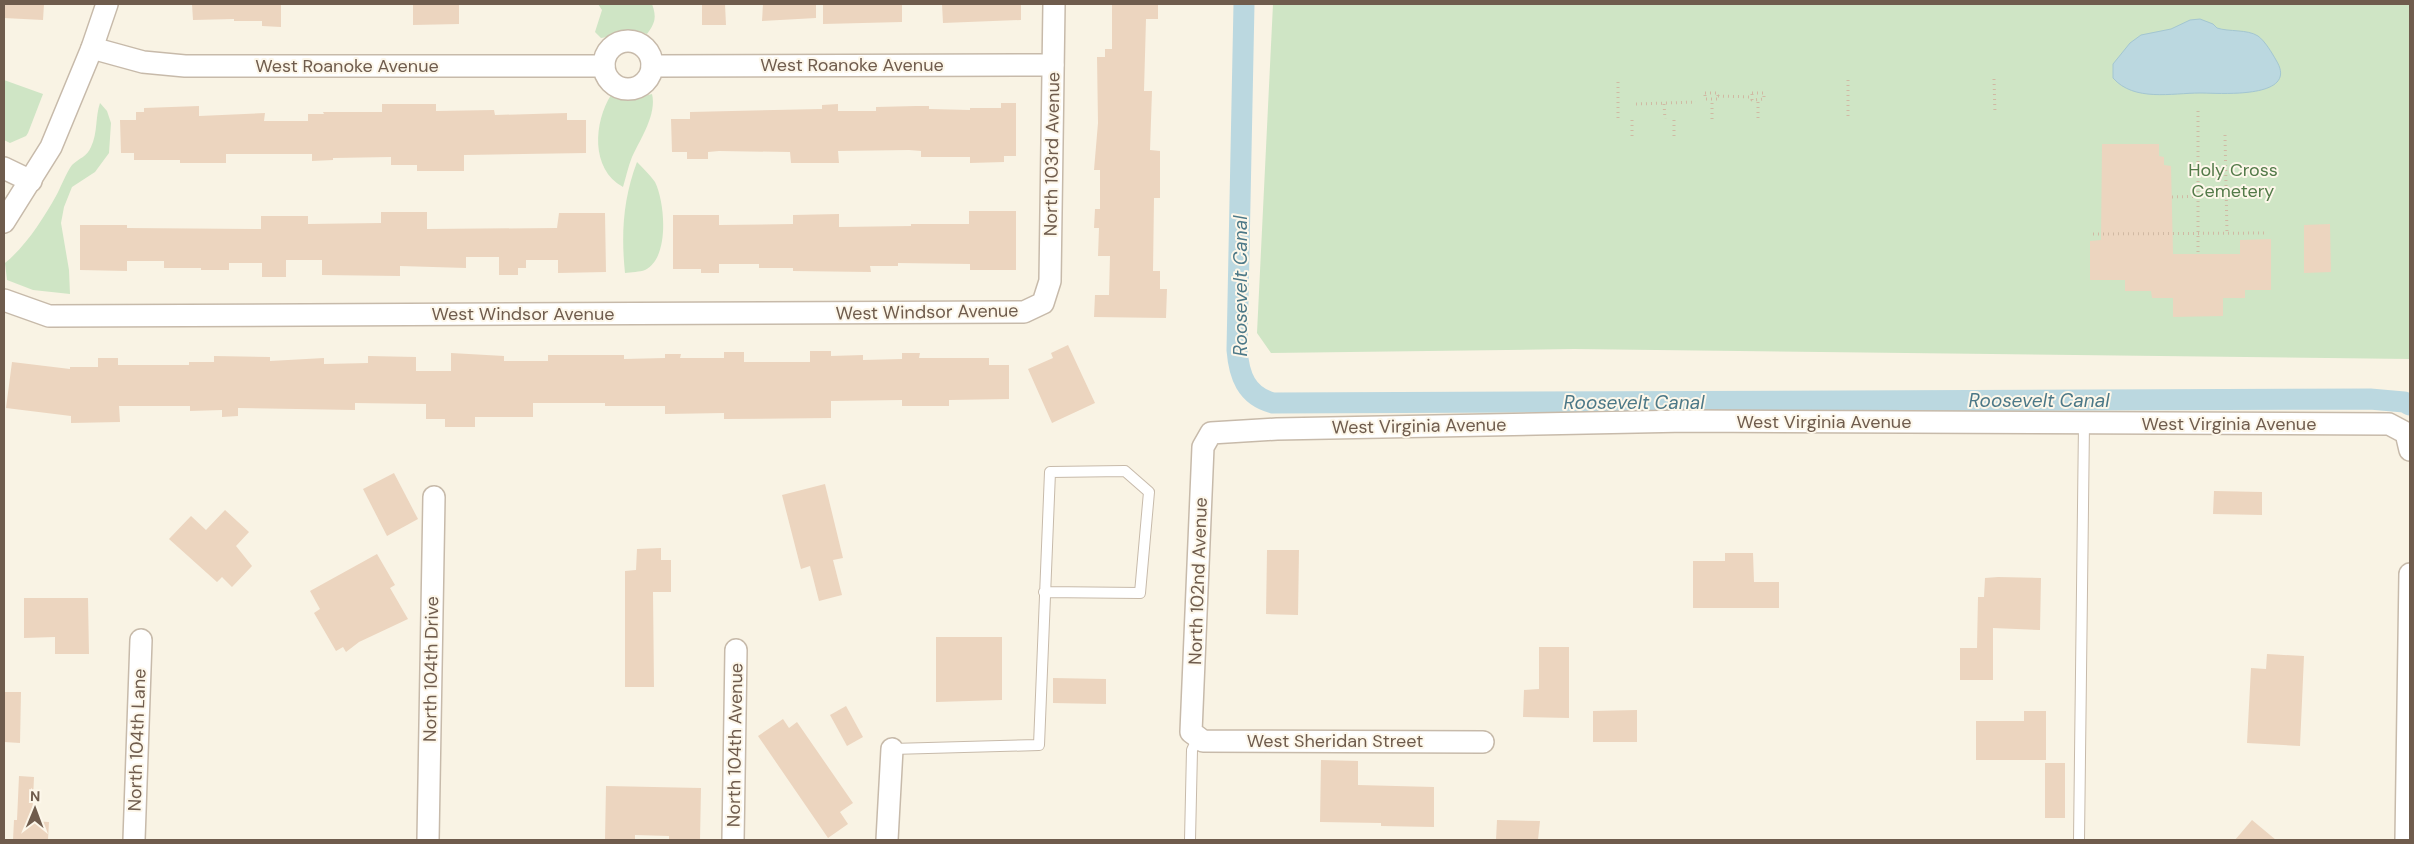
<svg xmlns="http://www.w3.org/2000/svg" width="2414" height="844" font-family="'DM Sans',sans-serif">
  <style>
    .green { fill: #cfe5c5 }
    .water { fill: #bbd8e0; stroke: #a3c6d1 }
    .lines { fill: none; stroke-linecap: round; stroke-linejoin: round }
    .canal { stroke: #bbd8e0; stroke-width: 21 }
    .building { fill: #ecd5bf }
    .lane-casing { stroke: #c7baaa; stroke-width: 12 }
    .street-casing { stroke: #c7baaa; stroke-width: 24 }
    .path { stroke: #d0b9a3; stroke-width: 3; stroke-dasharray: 1 4; stroke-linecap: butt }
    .lane { stroke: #fff; stroke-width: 10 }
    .street { stroke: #fff; stroke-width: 21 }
    .labels { text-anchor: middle; stroke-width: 4; stroke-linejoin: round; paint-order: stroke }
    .street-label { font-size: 18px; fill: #6f5c4d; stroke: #fdf7ea }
    .park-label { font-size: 18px; fill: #537a49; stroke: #fdf7ea }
    .water-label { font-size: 19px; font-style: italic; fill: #4c7887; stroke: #fdf7ea }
  </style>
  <rect width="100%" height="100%" fill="#f9f3e4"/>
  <g class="green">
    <path d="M 598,4 L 652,4 C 657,18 655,23 647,34 C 626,26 619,36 601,38 L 595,32 L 602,10 Z"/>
    <polygon points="1273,4 2410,4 2410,359 1574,349 1271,353 1257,333"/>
    <polygon points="4,80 43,94 28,133 26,136 10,143 4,140"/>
    <path d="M 652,94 C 657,114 641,138 632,157 C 628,167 626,177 623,187 C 590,169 594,122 611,95 L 633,99 Z"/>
    <path d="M 100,103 L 107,111 L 111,123 L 109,153 L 95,172 L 72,187 L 64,207 L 61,223 L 69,270 L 70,294 L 33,290 L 7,280 L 5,263 C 26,246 43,219 56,196 C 61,187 66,173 72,165 C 79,158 87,157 91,147 C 98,132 95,118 100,103 Z"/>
    <path d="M 637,162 C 643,168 650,175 655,182 C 665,202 670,258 645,270 C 640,272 631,272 625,273 C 621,234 623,199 637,162 Z"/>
  </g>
  <path class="water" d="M 2200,19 L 2213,24 L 2217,28 C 2229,32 2247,29 2258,36 C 2265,41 2272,53 2276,60 C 2301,100 2217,93 2200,93 C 2172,93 2134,102 2113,78 L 2113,64 L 2130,43 L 2141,35 L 2171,29 L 2190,20 Z"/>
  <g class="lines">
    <path class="canal" d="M 1244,4 L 1237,350 C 1239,375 1246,396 1273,403 L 2370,399 L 2404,402 L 2410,405"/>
  </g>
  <g class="building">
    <polygon points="4,4 44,4 43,20 4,18"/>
    <polygon points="192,4 281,4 281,27 262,26 262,21 234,21 234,19 193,20"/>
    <polygon points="413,4 459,4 459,24 413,25"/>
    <polygon points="702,4 725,4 726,25 702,25"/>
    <polygon points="763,4 816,4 816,18 762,21"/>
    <polygon points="823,4 902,4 902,22 823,24"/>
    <polygon points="942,4 1021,4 1021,20 943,23"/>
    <polygon points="1112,4 1158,4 1158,19 1146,19 1144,91 1152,91 1150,150 1160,151 1160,198 1154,198 1153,271 1160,271 1160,289 1167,289 1166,318 1094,317 1095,295 1109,295 1110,256 1098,256 1099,228 1094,228 1095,209 1100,209 1100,170 1094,170 1098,123 1097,57 1105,57 1105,49 1112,49"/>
    <polygon points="1001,103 1016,103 1016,156 1004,156 1004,162 970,163 970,157 921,157 921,151 909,150 838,151 839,163 791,163 790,152 719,151 708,152 708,159 687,159 687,152 672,152 671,119 690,119 690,112 822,109 822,105 838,104 838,111 876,111 876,107 916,106 929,106 929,109 970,110 970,108 1001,108"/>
    <polygon points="382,104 436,104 436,111 494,110 495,115 567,113 567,120 586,120 586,153 464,155 464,171 417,171 417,165 391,165 391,157 333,158 333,160 312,161 312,154 226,154 226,163 180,163 180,160 134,160 134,153 121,153 120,120 136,120 136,112 144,112 144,108 199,106 199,116 265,113 264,121 308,121 308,114 324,114 323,112 382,112"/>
    <polygon points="2102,144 2159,144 2159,156 2164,157 2164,165 2171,166 2173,254 2240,254 2240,240 2271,239 2271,290 2245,290 2245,298 2223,298 2223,316 2173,317 2173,298 2152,298 2151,291 2125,291 2125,280 2090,280 2090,241 2101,240"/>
    <polygon points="969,211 1016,211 1016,270 970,270 970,264 898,263 898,266 870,266 871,272 793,271 793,268 759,268 759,264 719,264 719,273 701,273 701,269 673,269 673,215 719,215 719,225 793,224 793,215 839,214 839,227 911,226 911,224 969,224"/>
    <polygon points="381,212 427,212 427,229 557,228 559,213 605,213 606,272 558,273 558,260 526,260 526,268 518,268 518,275 499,275 499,257 466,257 466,268 400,266 400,276 322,275 322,260 286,260 286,277 262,277 262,263 229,263 229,270 201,270 201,268 164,268 164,261 127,261 127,271 80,270 80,225 127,225 127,228 261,229 261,216 308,216 308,224 381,223"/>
    <polygon points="2330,224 2331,272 2304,273 2304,225"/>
    <polygon points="1068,345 1095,403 1052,423 1028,369 1053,358 1051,353"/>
    <polygon points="810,351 831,351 831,356 863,355 863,360 902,359 902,353 920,353 919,358 989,358 989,365 1009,365 1009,399 949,400 949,406 902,406 902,400 831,401 831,418 724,419 724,413 665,414 665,406 605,406 605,403 533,403 533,417 475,417 475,427 445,427 445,419 426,419 426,404 355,403 355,410 238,408 238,416 222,417 222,410 190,411 190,406 119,406 120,422 71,423 71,416 6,408 12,362 70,369 70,367 98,367 98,358 118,358 118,365 189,365 189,362 214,362 214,356 270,357 270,361 324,358 324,364 368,363 368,356 416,357 416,371 451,371 451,353 504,356 504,361 548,361 548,355 624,355 624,359 665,358 665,354 681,354 680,358 724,358 724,352 744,352 744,362 810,362"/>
    <polygon points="394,473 418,519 387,536 363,489"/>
    <polygon points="825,484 843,558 833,560 842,595 819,601 810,566 801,569 782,495"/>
    <polygon points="2214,491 2262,492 2262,515 2213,514"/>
    <polygon points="225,510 249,532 236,546 252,566 232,587 222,577 217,582 169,539 191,516 206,530"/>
    <polygon points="661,548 661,560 671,560 671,592 653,592 654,687 625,687 625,571 636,570 637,549"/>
    <polygon points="1267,550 1299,550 1298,615 1266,614"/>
    <polygon points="1725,553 1753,553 1754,582 1779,582 1779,608 1693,608 1693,561 1725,561"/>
    <polygon points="377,554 395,585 390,588 408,619 359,642 346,652 343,647 336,651 314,613 320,609 310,591"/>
    <polygon points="1998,577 2041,578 2040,630 1993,628 1993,680 1960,680 1960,648 1977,648 1978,597 1984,597 1985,578"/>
    <polygon points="24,598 88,598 89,654 55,654 55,637 24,638"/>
    <polygon points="936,637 1002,637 1002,700 936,702"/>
    <polygon points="1539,647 1569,647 1569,718 1523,717 1524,690 1539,689"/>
    <polygon points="2267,654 2304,656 2300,746 2247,743 2251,668 2266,669"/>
    <polygon points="1053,678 1106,679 1106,704 1053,703"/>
    <polygon points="4,692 21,692 20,743 4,742"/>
    <polygon points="846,706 863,737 847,746 830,715"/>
    <polygon points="1637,710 1637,742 1593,742 1593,711"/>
    <polygon points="2024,711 2046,711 2046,760 1976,760 1976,721 2024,721"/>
    <polygon points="783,719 789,728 797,722 853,803 840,812 848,824 828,838 758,736"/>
    <polygon points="1321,760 1358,761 1358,785 1434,787 1434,827 1381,826 1381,823 1320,822"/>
    <rect x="2045" y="763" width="20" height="55"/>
    <polygon points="19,776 34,777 32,821 49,822 48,840 13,840 14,820 17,820"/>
    <polygon points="606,786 701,788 700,840 669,840 669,836 635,835 635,840 605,840"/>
    <polygon points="1497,820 1540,821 1538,840 1496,840"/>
    <polygon points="2252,820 2276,840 2235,840"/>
  </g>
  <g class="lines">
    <defs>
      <g id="lane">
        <polyline points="892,749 1039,745 1050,472 1125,471 1149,492 1140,593 1044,592"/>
        <polyline points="1190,840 1192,750 1198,737"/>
        <polyline points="2079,840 2084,423"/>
      </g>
      <g id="street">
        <circle cx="628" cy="65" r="24"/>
        <polyline points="92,48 143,62 185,66 604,66"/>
        <polyline points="652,66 1053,65"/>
        <polyline points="4,168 31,181"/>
        <polyline points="4,222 51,147 92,48 107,4"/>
        <polyline points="4,300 49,316 1024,312 1043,303 1050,281 1054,4"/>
        <polyline points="1483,742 1203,741 1191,732 1203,447 1211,433 1277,429 1687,421 2389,424 2406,433 2410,450"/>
        <polyline points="134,840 141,640"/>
        <polyline points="428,840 434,497"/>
        <polyline points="733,840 736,650"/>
        <polyline points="887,840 892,749"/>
        <polyline points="2406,840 2410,574"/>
      </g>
    </defs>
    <use href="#lane" class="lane-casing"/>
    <use href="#street" class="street-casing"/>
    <g class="path">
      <polyline points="1994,79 1995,114"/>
      <polyline points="1848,80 1848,116"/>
      <polyline points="1618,82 1618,120"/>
      <rect x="1705" y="93" width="13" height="6"/>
      <polygon points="1752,93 1764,93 1764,99 1752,100"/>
      <polyline points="1718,96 1752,97"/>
      <polyline points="1636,104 1696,102"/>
      <polyline points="1664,104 1665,119"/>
      <polyline points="2198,111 2198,254"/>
      <polyline points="1758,118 1758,100"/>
      <polyline points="1712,119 1712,99"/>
      <polyline points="2225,135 2227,234"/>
      <polyline points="1632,136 1632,120"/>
      <polyline points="1674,136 1674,119"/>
      <polyline points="2172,197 2274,194"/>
      <polyline points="2093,234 2268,233"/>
    </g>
    <use href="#lane" class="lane"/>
    <use href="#street" class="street"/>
  </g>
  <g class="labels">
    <g class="street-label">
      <text x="852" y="71">West Roanoke Avenue</text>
      <text x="347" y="72">West Roanoke Avenue</text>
      <text transform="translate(1052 154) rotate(-89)" y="6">North 103rd Avenue</text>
      <text transform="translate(927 312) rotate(-1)" y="6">West Windsor Avenue</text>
      <text x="523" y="320">West Windsor Avenue</text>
      <text x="1824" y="428">West Virginia Avenue</text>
      <text x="2229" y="430">West Virginia Avenue</text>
      <text transform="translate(1419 426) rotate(-1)" y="6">West Virginia Avenue</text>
      <text transform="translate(1198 581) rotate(-88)" y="6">North 102nd Avenue</text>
      <text transform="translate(431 669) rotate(-89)" y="6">North 104th Drive</text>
      <text transform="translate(137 740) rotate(-88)" y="6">North 104th Lane</text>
      <text x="1335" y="747">West Sheridan Street</text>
      <text transform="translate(735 745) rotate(-89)" y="6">North 104th Avenue</text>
    </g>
    <g class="park-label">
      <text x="2233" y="176">Holy Cross<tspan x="2233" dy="21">Cemetery</tspan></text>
    </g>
    <g class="water-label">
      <text transform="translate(1240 286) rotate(-90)" y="7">Roosevelt Canal</text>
      <text x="2039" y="407">Roosevelt Canal</text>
      <text x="1634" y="409">Roosevelt Canal</text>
    </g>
  </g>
  <rect width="2414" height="844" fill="none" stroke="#6f5c4d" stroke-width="10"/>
  <g transform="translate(35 809) rotate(1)" stroke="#fdf7ea" stroke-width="4" paint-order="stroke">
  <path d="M0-4L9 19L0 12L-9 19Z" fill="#6f5c4d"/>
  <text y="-8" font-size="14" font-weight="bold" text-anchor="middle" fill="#6f5c4d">N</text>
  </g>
</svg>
